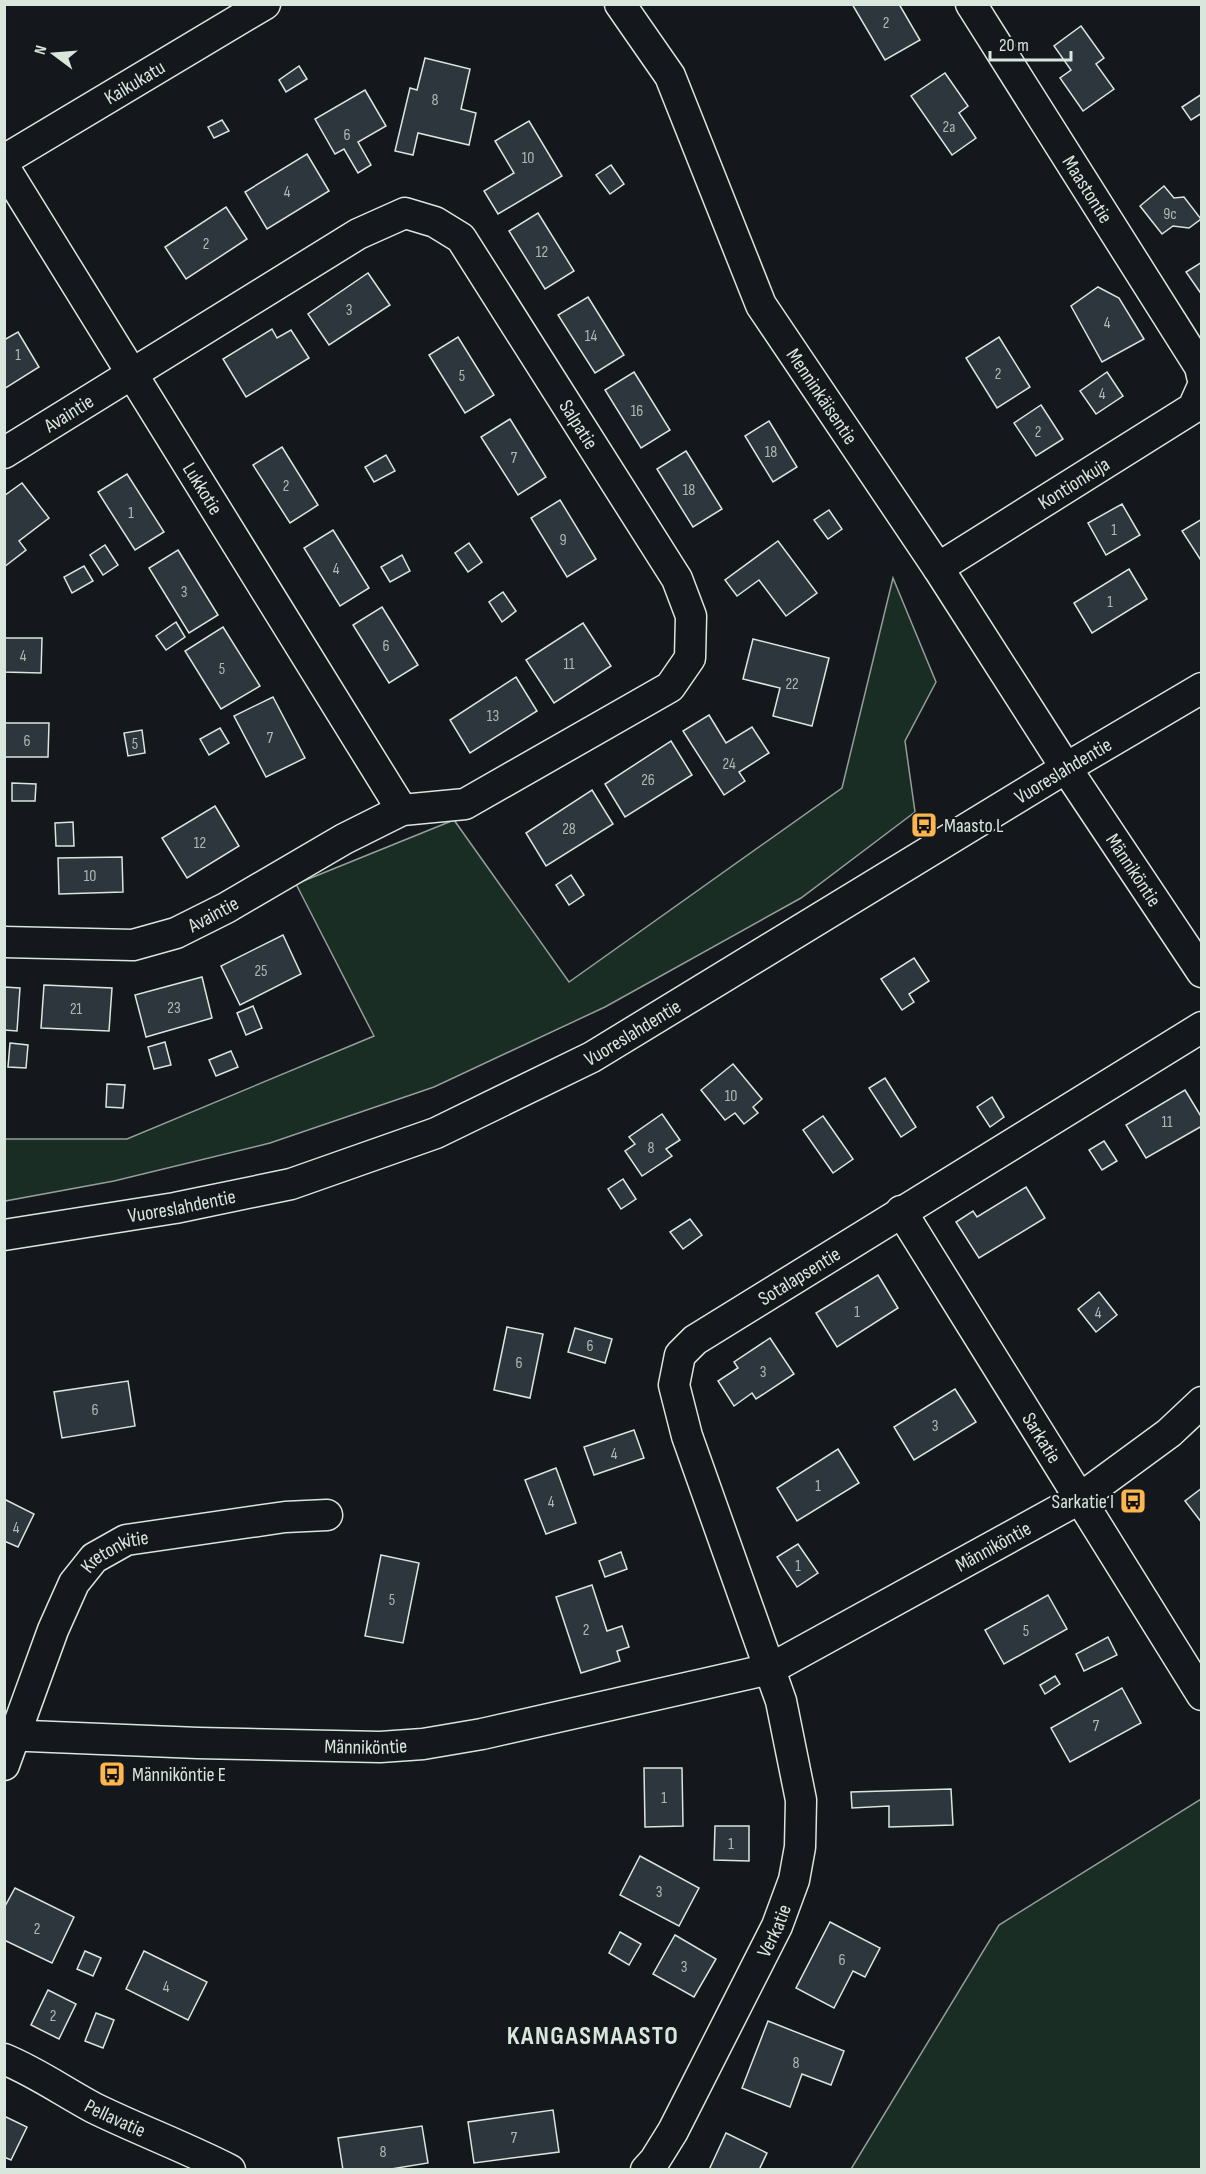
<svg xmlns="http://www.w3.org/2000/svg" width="1206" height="2174" font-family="'Sofia Sans Condensed',sans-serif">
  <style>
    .green { fill: #1a2d24; stroke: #939e99; stroke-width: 1.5 }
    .building { fill: #2c363c; stroke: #d8e6dc; stroke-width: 1.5 }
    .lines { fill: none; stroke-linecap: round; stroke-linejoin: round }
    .minor-casing { stroke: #d8e6dc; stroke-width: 33 }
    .minor { stroke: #14181c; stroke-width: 30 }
    .labels { text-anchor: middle; stroke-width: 4.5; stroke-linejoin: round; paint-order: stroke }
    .number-label { font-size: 16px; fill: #adbab4 }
    .street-label { font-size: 20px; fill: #d8e6dc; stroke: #14181c }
    .poi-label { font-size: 20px; fill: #d8e6dc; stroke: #14181c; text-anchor: start }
    .district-label { font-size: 26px; font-weight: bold; letter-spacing: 1.5px; fill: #d8e6dc; stroke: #14181c }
  </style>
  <rect width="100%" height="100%" fill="#14181c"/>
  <g class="green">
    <polygon points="893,578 936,682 905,741 915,812 801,898 605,1007 434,1087 270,1143 114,1181 5,1201 5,1139 127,1139 374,1036 296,884 454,820 569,982 842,788"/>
    <polygon points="1201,1799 1201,2169 851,2169 999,1925"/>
  </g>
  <g class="building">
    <polygon points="852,4 899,4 920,40 885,60"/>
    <polygon points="1081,26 1104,58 1096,64 1114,89 1083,111 1060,78 1071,70 1054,46"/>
    <polygon points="425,58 470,69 461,109 476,113 469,145 418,133 413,155 395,151 410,88 417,90"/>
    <polygon points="299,66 307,79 286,92 279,80"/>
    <polygon points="945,73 968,106 959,113 976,138 952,155 911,96"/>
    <polygon points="365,90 386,126 358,142 371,165 358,173 344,149 335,154 315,119"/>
    <polygon points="1202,94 1202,113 1191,120 1182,107"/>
    <polygon points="222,120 229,131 214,138 208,127"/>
    <polygon points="529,121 562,176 498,214 484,191 514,173 495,141"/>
    <polygon points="307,154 329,191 267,229 245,192"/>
    <polygon points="611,165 624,184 610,194 596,175"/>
    <polygon points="1164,186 1174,198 1184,197 1201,219 1189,228 1173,226 1162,234 1140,206"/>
    <polygon points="226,207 247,239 186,279 165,247"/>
    <polygon points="538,213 574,271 545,289 509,231"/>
    <polygon points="1202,262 1202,295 1186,272"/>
    <polygon points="368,273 390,305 329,345 308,314"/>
    <polygon points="1098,287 1119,298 1144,339 1102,362 1071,306"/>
    <polygon points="588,297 624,355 595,373 558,315"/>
    <polygon points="272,329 277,338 291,330 309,358 246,397 223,359"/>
    <polygon points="18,332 39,367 4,389 4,340"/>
    <polygon points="458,337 494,395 465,413 429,355"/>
    <polygon points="999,337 1030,387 997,408 966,358"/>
    <polygon points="634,372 670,430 641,448 605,390"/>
    <polygon points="1107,372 1123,396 1096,414 1080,391"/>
    <polygon points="1041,405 1063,439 1036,456 1014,423"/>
    <polygon points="510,419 546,477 518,495 481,437"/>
    <polygon points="769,421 797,467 773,482 745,436"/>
    <polygon points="282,447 318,505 290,523 253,465"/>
    <polygon points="686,451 722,509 693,527 657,469"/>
    <polygon points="386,455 395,471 374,482 365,467"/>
    <polygon points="127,474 164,532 135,550 98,492"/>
    <polygon points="22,483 49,518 19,541 26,550 4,567 4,496"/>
    <polygon points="560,500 596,559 567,577 531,518"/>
    <polygon points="1122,504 1140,535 1106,555 1088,523"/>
    <polygon points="829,510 842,529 828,539 814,520"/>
    <polygon points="1202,519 1202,562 1182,531"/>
    <polygon points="333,530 369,588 340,606 304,548"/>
    <polygon points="778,541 817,593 786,616 759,580 737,596 725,580"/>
    <polygon points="469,543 482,562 468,572 455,553"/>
    <polygon points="105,545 118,565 103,575 90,555"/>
    <polygon points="178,550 218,615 189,633 149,568"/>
    <polygon points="402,555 410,571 390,582 381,567"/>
    <polygon points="84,566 93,581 72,593 64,577"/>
    <polygon points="1129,569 1147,599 1092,633 1074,603"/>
    <polygon points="503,592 516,611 502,622 489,602"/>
    <polygon points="382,607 418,665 389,683 353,625"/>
    <polygon points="176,622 185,637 166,650 156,636"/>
    <polygon points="583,623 611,666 554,703 526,660"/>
    <polygon points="223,627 260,686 221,709 185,651"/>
    <polygon points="4,638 42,638 41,673 4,672"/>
    <polygon points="753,639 829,658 812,726 773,716 780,688 743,679"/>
    <polygon points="516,677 537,711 470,753 450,720"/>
    <polygon points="273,697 305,758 266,777 234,716"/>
    <polygon points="709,715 726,743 752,727 769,753 739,772 745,781 724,795 683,731"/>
    <polygon points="4,723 49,723 48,757 4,757"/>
    <polygon points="220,728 229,743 209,755 200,739"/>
    <polygon points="142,730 145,753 128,756 124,733"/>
    <polygon points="671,741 692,775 625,817 605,784"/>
    <polygon points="12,783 36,784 35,801 12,801"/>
    <polygon points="592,790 613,824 546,866 526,833"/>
    <polygon points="215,806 239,846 187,878 162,838"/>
    <polygon points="73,822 74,846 56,846 55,823"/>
    <polygon points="122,857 123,892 59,894 58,858"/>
    <polygon points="571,875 584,895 569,905 556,885"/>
    <polygon points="283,935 301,974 240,1005 221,966"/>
    <polygon points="914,958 929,981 909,994 914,1002 902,1010 881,979"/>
    <polygon points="202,977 212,1018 146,1037 135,995"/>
    <polygon points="44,985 112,988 109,1031 41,1028"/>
    <polygon points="4,987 20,988 17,1031 4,1030"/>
    <polygon points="253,1006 262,1028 246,1035 237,1013"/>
    <polygon points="165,1042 171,1065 154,1069 148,1047"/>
    <polygon points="10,1043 28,1045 26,1068 8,1067"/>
    <polygon points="231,1051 238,1067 216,1076 209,1060"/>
    <polygon points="733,1064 762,1099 753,1107 758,1113 744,1124 735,1113 725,1120 701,1090"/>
    <polygon points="885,1078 916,1127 901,1137 869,1088"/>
    <polygon points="107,1084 125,1085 123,1108 106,1107"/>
    <polygon points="1185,1090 1202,1118 1202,1126 1146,1158 1126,1125"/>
    <polygon points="992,1097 1004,1117 990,1127 977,1107"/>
    <polygon points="662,1114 680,1140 666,1149 672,1156 642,1176 625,1151 635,1144 629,1137"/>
    <polygon points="823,1116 853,1159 833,1173 803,1130"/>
    <polygon points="1104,1141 1117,1161 1102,1170 1089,1150"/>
    <polygon points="623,1179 636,1199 621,1209 608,1189"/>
    <polygon points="1026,1187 1045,1218 979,1258 956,1222 973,1211 977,1217"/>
    <polygon points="690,1219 702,1235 683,1249 670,1232"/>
    <polygon points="878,1275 898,1308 837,1347 816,1313"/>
    <polygon points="1099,1292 1117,1315 1096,1332 1078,1309"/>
    <polygon points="507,1327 543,1334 530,1398 494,1390"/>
    <polygon points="575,1328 612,1339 605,1363 568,1352"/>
    <polygon points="770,1338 794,1374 756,1399 752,1393 734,1406 718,1381 738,1368 734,1362"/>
    <polygon points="128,1381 135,1426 62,1438 54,1392"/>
    <polygon points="955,1389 976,1422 914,1460 894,1427"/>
    <polygon points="634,1430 644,1458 594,1475 584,1447"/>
    <polygon points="838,1449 859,1483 797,1521 777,1488"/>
    <polygon points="556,1468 576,1523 546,1534 525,1480"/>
    <polygon points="1202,1488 1202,1523 1185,1501"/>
    <polygon points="4,1499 34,1514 18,1547 4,1541"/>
    <polygon points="798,1544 818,1573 797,1587 777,1557"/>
    <polygon points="621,1552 627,1569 605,1577 599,1561"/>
    <polygon points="381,1555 419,1563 403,1643 365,1636"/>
    <polygon points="592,1585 607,1631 622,1626 629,1647 617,1651 620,1661 581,1673 556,1597"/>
    <polygon points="1048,1595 1067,1629 1004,1664 985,1630"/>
    <polygon points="1108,1637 1117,1655 1084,1671 1076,1654"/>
    <polygon points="1055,1676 1060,1684 1045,1694 1040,1685"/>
    <polygon points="1122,1688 1141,1723 1070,1762 1051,1728"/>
    <polygon points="644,1768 682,1768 683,1826 645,1827"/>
    <polygon points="951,1789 953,1825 889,1827 889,1806 852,1808 851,1792"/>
    <polygon points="715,1826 749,1826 749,1861 714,1860"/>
    <polygon points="640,1856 699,1888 679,1926 620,1895"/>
    <polygon points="15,1888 74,1917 52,1963 4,1940 4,1908"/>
    <polygon points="830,1922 880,1948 865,1977 853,1971 834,2008 796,1988"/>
    <polygon points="620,1932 641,1944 629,1965 609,1953"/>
    <polygon points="675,1935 716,1959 694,1997 653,1974"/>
    <polygon points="85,1951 101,1958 93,1976 77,1969"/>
    <polygon points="144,1951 207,1982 188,2020 126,1989"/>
    <polygon points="48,1990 76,2004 59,2039 31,2025"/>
    <polygon points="96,2013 114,2020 103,2048 85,2041"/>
    <polygon points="768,2021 844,2051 831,2085 802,2074 790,2107 742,2088"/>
    <polygon points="553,2110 559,2152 474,2163 468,2122"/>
    <polygon points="4,2116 27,2127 11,2160 4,2157"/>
    <polygon points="422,2126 428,2163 385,2170 343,2170 338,2138"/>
    <polygon points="726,2133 767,2153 759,2170 709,2170"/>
  </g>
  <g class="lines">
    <defs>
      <g id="minor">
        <path id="s1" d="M 620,4 L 670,76 L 761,305 L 938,568 L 1066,768 L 1202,972"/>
        <path id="s2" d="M 971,4 L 1200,367 L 1202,376"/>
        <path id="s3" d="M 4,160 L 265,4"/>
        <path id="s4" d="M 4,167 L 402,810"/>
        <path id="s5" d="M 4,453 L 358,234 L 405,213 L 435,222 L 461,238 L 677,579 L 691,616 L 690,658 L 670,687 L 465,804 L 402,810 L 344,839 L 226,908 L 176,933 L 133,945 L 4,942"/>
        <path id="s6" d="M 938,568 L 1193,408 L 1202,388"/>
        <path id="s7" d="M 901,1211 L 1202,1695"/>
        <path id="s8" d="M 4,1235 L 175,1208 L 291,1184 L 436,1133 L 592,1057 L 1066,768 L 1202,688"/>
        <path id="s9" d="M 4,1735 L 198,1743 L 380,1747 L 423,1744 L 482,1734 L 770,1669 L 1079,1499 L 1169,1433 L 1202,1402"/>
        <path id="s10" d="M 4,1765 L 53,1630 L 74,1583 L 94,1558 L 126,1540 L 285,1517 L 327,1515"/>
        <path id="s11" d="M 4,2059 C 36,2072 64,2092 94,2108 C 139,2130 185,2147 230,2170"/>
        <path id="s12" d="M 646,2170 L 655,2160 L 673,2131 L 777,1926 L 794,1880 L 800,1847 L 801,1800 L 781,1701 L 687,1436 L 674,1385 L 680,1355 L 695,1340 L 1202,1027"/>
      </g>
    </defs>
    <use href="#minor" class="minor-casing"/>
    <use href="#minor" class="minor"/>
  </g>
  <defs>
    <symbol id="bus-square" viewBox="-11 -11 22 22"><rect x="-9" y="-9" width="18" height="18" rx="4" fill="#ffb74d" stroke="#14181c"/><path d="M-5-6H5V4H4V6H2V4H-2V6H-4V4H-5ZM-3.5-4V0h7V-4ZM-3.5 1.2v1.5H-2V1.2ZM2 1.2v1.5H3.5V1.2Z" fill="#111"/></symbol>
  </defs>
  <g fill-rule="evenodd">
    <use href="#bus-square" x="909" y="810" width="30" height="30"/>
    <use href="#bus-square" x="1118" y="1486" width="30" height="30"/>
    <use href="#bus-square" x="97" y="1759" width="30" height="30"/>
  </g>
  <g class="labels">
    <g class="number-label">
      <text x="886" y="28">2</text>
      <text x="435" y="105">8</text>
      <text x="949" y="132">2a</text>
      <text x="347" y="140">6</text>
      <text x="528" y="163">10</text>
      <text x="287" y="197">4</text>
      <text x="1170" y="219">9c</text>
      <text x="206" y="249">2</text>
      <text x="542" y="257">12</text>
      <text x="349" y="315">3</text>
      <text x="1107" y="328">4</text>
      <text x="591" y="341">14</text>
      <text x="18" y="360">1</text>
      <text x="998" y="379">2</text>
      <text x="462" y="381">5</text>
      <text x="1102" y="399">4</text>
      <text x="637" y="416">16</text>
      <text x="1038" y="437">2</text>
      <text x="771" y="457">18</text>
      <text x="514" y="463">7</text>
      <text x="286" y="491">2</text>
      <text x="689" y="495">18</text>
      <text x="131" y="518">1</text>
      <text x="1114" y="535">1</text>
      <text x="563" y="545">9</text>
      <text x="336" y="574">4</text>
      <text x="184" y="597">3</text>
      <text x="1110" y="607">1</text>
      <text x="386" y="651">6</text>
      <text x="23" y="661">4</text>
      <text x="569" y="669">11</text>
      <text x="222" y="674">5</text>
      <text x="792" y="689">22</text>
      <text x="493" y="721">13</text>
      <text x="270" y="743">7</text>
      <text x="27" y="746">6</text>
      <text x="135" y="749">5</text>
      <text x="729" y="769">24</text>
      <text x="648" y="785">26</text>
      <text x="569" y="834">28</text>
      <text x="200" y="848">12</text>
      <text x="90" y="881">10</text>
      <text x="261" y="976">25</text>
      <text x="174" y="1013">23</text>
      <text x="76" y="1014">21</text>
      <text x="731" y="1101">10</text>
      <text x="1167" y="1127">11</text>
      <text x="651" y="1153">8</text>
      <text x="857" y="1317">1</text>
      <text x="1098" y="1318">4</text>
      <text x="590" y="1351">6</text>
      <text x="519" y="1368">6</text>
      <text x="763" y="1377">3</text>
      <text x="95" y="1415">6</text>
      <text x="935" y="1431">3</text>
      <text x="614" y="1459">4</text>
      <text x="818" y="1491">1</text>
      <text x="551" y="1507">4</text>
      <text x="16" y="1533">4</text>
      <text x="798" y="1571">1</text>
      <text x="392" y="1605">5</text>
      <text x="586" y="1635">2</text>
      <text x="1026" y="1636">5</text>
      <text x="1096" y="1731">7</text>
      <text x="664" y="1803">1</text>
      <text x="731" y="1849">1</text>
      <text x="659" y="1897">3</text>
      <text x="37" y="1934">2</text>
      <text x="842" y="1965">6</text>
      <text x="684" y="1972">3</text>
      <text x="166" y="1992">4</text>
      <text x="53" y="2021">2</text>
      <text x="796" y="2068">8</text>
      <text x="514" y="2143">7</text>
      <text x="383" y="2157">8</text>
    </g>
    <g class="street-label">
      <text dy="7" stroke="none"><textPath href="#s3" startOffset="152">Kaikukatu</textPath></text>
      <text dy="7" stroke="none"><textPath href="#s2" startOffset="219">Maastontie</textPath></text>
      <text dy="7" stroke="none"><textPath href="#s1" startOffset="444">Menninkäisentie</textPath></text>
      <text dy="7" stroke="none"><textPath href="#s5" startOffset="76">Avaintie</textPath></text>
      <text dy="7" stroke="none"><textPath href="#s5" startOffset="750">Salpatie</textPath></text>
      <text dy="7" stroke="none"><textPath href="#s6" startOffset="160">Kontionkuja</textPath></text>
      <text dy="7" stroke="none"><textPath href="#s4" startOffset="378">Lukkotie</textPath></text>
      <text dy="7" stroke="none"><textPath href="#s8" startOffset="1170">Vuoreslahdentie</textPath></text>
      <text dy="7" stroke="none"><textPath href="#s1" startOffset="1011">Männiköntie</textPath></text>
      <text transform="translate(213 914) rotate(-28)" y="7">Avaintie</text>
      <text dy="7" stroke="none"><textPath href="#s8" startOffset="666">Vuoreslahdentie</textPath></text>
      <text dy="7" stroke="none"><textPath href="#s8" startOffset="180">Vuoreslahdentie</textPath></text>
      <text dy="7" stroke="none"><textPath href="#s12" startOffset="1016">Sotalapsentie</textPath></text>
      <text dy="7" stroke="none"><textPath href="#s7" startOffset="267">Sarkatie</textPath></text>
      <text dy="7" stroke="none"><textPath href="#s9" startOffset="1029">Männiköntie</textPath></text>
      <text dy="7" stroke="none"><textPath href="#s10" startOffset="249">Kretonkitie</textPath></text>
      <text dy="7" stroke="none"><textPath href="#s9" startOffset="362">Männiköntie</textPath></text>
      <text dy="7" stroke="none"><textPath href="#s12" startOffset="272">Verkatie</textPath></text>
      <text dy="7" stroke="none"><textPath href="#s11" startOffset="126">Pellavatie</textPath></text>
    </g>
    <g class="poi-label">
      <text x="944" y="832">Maasto L</text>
      <text x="1114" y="1508" text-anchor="end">Sarkatie I</text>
      <text x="132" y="1781">Männiköntie E</text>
    </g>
    <g class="district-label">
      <text x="593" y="2044">KANGASMAASTO</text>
    </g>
  </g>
  <rect width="1206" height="2174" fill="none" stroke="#d8e6dc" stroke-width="12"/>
  <g transform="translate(54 54) rotate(286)" stroke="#14181c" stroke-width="4.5" paint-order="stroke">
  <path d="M0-4.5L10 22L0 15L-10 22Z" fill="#d8e6dc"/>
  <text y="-9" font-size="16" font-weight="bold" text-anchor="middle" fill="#d8e6dc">N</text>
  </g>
  <path d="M990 51v9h81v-9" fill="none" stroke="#d8e6dc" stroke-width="3"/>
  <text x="999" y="51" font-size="18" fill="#d8e6dc" stroke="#14181c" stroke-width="4.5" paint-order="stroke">20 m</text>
</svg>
